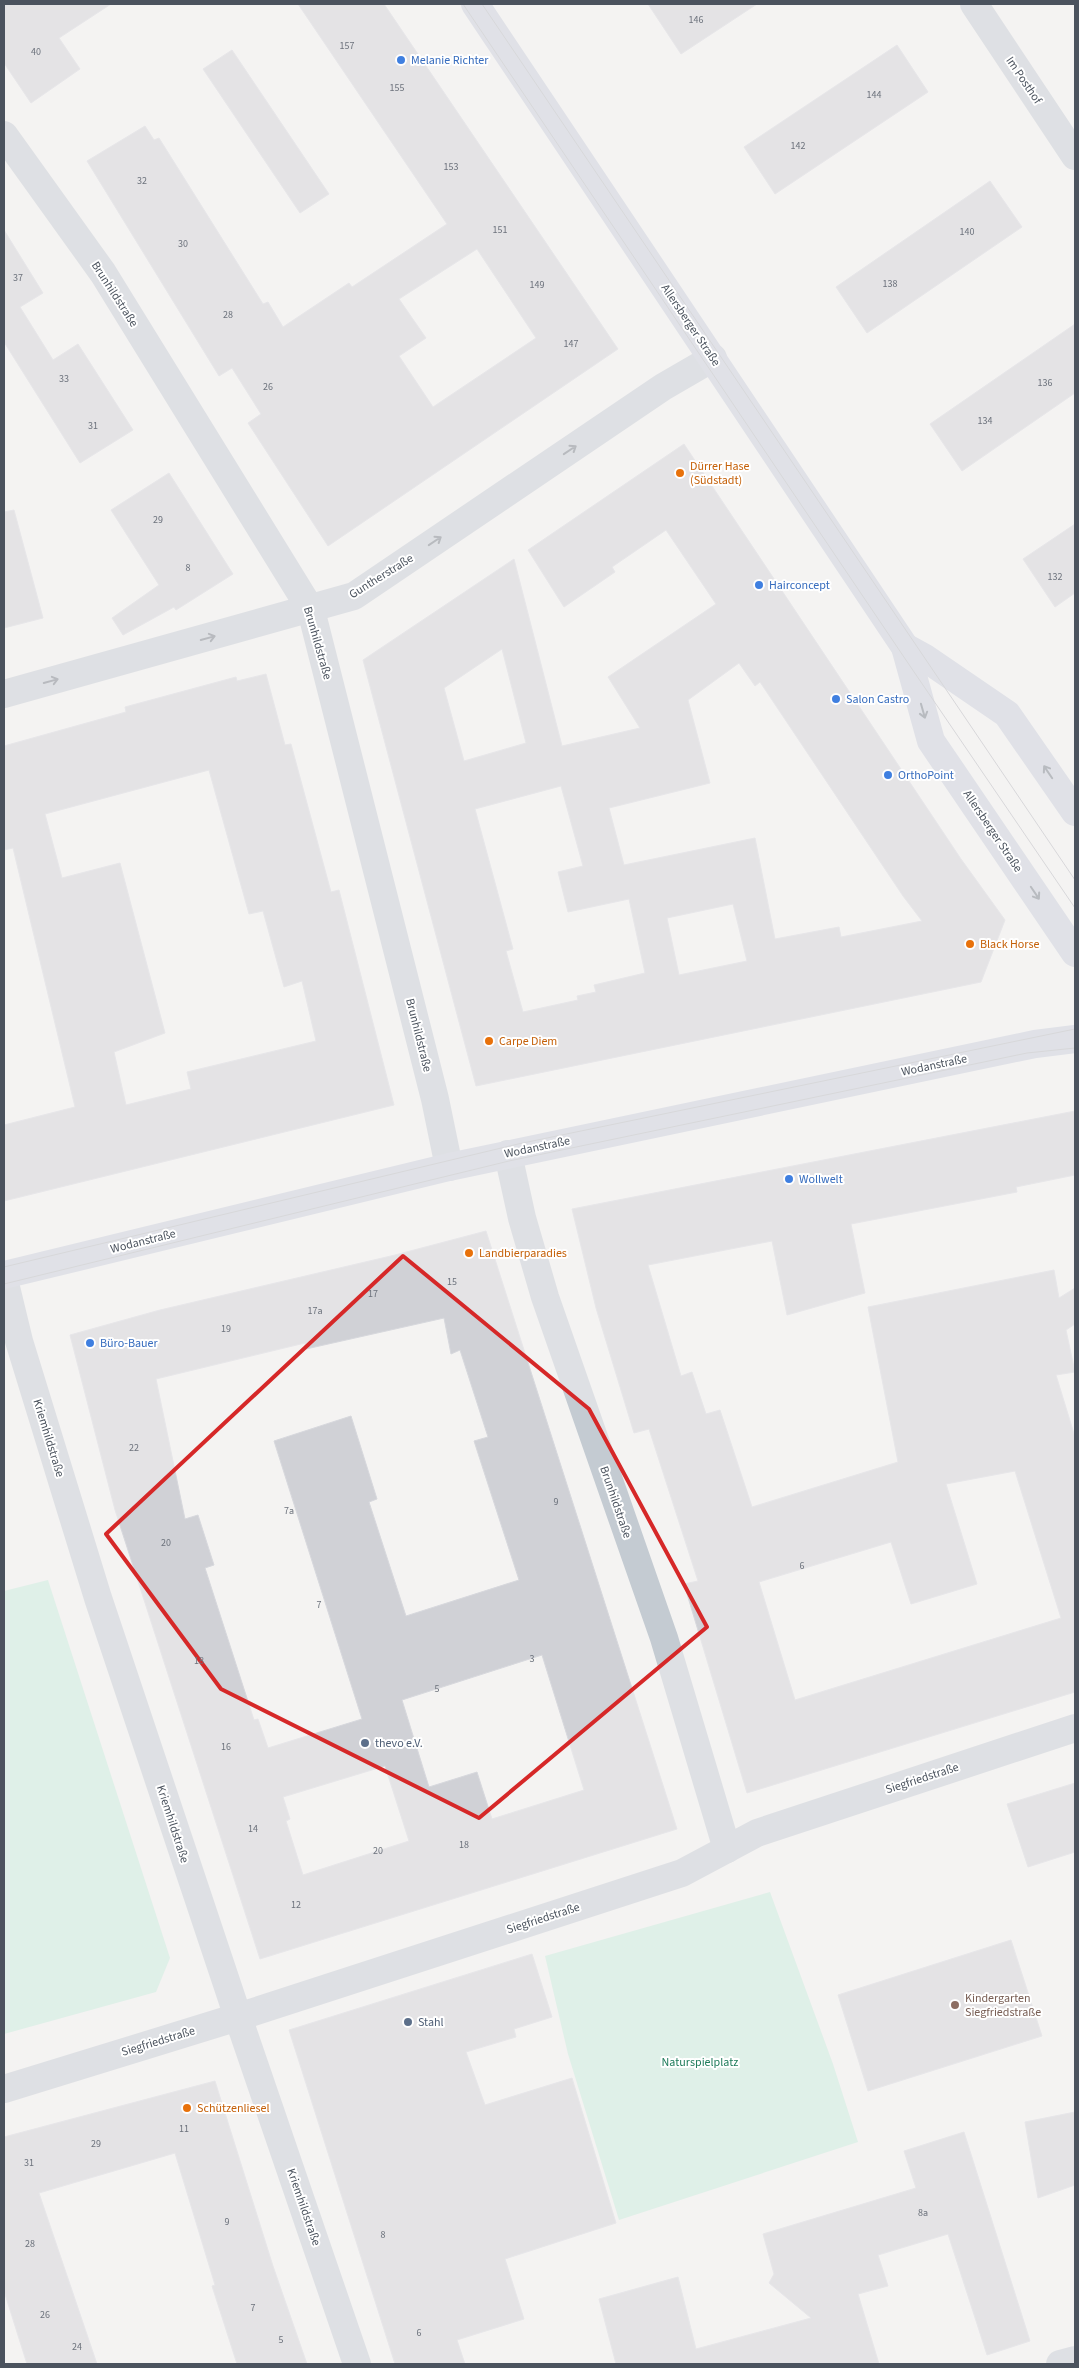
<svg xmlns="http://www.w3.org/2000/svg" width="1079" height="2368" font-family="'Source Sans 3',sans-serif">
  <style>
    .green { fill: #c6eddb }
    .building { fill: #d0d1d6; stroke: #d7d8dd; fill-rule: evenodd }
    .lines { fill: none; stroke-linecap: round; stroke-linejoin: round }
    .street { stroke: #c4cbd2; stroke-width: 28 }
    .secondary { stroke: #c7cdd9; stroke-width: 28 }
    .tram { stroke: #b5b7bc; stroke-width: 1 }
    .oneway { stroke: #6f7781 }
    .oneway2 { stroke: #707883 }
    .marked { fill: none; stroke: #d62828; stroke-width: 4; stroke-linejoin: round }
    .shop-dot { fill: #3f7fe0; stroke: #fff; stroke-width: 2 }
    .food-dot { fill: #e8710a; stroke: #fff; stroke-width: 2 }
    .service-dot { fill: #5c6f8a; stroke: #fff; stroke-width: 2 }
    .education-dot { fill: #8d6e63; stroke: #fff; stroke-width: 2 }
    .labels { text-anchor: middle; stroke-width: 4; stroke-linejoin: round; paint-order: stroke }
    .number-label { font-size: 10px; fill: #6c727c }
    .shop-label { font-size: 12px; fill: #366cbe; stroke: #fff; text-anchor: start }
    .street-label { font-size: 12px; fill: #4b535e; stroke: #fff }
    .food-label { font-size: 12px; fill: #c56008; stroke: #fff; text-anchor: start }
    .service-label { font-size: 12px; fill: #4e5e75; stroke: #fff; text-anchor: start }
    .education-label { font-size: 12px; fill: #785e54; stroke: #fff; text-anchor: start }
    .park-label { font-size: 12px; fill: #1f7c5b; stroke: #fff }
  </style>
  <rect width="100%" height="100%" fill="#f4f3f2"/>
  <g class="green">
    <polygon points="48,1580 170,1958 156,1992 4,2034 4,1591"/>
    <polygon points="770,1892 833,2064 858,2142 619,2220 568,2054 545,1956"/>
  </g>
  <g class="building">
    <polygon points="4,4 111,4 59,38 80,69 31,103 4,63"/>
    <path d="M 298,4 L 384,4 L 618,349 L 328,546 L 248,423 L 261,414 L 232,368 L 219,376 L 87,161 L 145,126 L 154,140 L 159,138 L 263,304 L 268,302 L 283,327 L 349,283 L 352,287 L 447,224 ZM 477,249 L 536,338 L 433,407 L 399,356 L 426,338 L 399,299 Z"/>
    <polygon points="648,4 757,4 681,54"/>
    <polygon points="897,45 928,92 775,194 744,147"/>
    <polygon points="232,50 329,194 300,213 203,69"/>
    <polygon points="990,181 1022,227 867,333 836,287"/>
    <polygon points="4,230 43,293 20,307 53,360 78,344 133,430 80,463 4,342"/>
    <polygon points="1075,324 1075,393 962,471 930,424"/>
    <path d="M 684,444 L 961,859 L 1005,920 L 981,982 L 476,1086 L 363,660 L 514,559 L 562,746 L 640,728 L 608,677 L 716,604 L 666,530 L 612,567 L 615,572 L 564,607 L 528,550 ZM 502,649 L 526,743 L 464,761 L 444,688 ZM 739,663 L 755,686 L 760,682 L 903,896 L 922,921 L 841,937 L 839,927 L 775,939 L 755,838 L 624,865 L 609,808 L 710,783 L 688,700 ZM 561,786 L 583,866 L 558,872 L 568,912 L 629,899 L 645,973 L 594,985 L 596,992 L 577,996 L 578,1000 L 523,1012 L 506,951 L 513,949 L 475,809 ZM 733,904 L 747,961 L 679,975 L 667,918 Z"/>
    <polygon points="169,473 233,574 176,610 174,607 123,635 112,618 159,585 111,510"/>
    <polygon points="14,510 43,618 4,628 4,512"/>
    <polygon points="1075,524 1075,593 1055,607 1023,559"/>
    <path d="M 266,674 L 285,745 L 291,744 L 331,892 L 339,890 L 394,1105 L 4,1201 L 4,1125 L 75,1107 L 13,848 L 4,850 L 4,746 L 126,712 L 125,707 L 236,677 L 237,681 ZM 209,770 L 249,914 L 263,911 L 284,987 L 302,981 L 316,1041 L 187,1072 L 191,1089 L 126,1105 L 114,1052 L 165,1033 L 120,863 L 62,878 L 45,814 Z"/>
    <path d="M 1075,1111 L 1075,1175 L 1016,1187 L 1017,1192 L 851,1224 L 865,1293 L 787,1315 L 772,1241 L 648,1265 L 681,1376 L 692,1372 L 706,1414 L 720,1410 L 752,1507 L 898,1462 L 868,1307 L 1054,1270 L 1059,1298 L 1075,1288 L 1075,1324 L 1066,1330 L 1075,1372 L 1056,1375 L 1075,1437 L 1075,1692 L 747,1793 L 684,1584 L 698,1581 L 649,1429 L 634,1433 L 596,1308 L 572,1209 ZM 1015,1471 L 1061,1618 L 795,1700 L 759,1582 L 891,1542 L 911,1604 L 977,1584 L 946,1484 Z"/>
    <path d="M 486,1231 L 677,1829 L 260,1959 L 115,1510 L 70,1335 L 160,1310 L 395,1255 ZM 444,1318 L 451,1354 L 460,1350 L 488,1437 L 474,1441 L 519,1580 L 406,1616 L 369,1502 L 377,1499 L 351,1416 L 274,1441 L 362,1719 L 268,1748 L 258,1719 L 254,1720 L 205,1568 L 214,1565 L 198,1515 L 185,1519 L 156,1379 L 305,1343 L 306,1349 ZM 542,1655 L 584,1790 L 492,1819 L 477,1772 L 429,1787 L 402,1700 ZM 385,1766 L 409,1841 L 303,1875 L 286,1821 L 290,1819 L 283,1797 Z"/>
    <polygon points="1075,1783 1075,1852 1028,1867 1007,1804"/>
    <polygon points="1011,1940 1042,2036 868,2091 838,1995"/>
    <polygon points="532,1954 552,2017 514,2029 516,2037 466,2052 485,2105 572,2078 616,2223 505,2259 524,2319 457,2340 465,2364 395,2364 289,2030"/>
    <polygon points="215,2081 273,2266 307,2364 237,2364 212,2286 215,2285 175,2153 39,2193 97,2364 27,2364 4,2291 4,2137"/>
    <polygon points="1075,2112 1075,2185 1038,2198 1025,2122"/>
    <polygon points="964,2132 1030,2341 987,2355 948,2234 878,2255 888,2286 858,2294 879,2364 616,2364 599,2299 678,2277 696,2349 811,2318 769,2283 774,2274 763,2234 916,2188 904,2151"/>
  </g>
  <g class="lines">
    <g class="street">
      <polyline points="974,4 1075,156"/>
      <polyline points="4,135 103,273 311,610 435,1099 449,1167"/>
      <polyline points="4,694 354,596 663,387 713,358"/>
      <polyline points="508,1154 522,1218 545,1297 664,1638 727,1849"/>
      <polyline points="4,1279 19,1341 98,1598 238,2017 357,2364"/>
      <polyline points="4,2089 238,2017 682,1873 757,1833 1075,1728"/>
      <polyline points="1060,2364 1075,2360"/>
    </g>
    <g class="secondary">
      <polyline points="475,4 905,647 931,741 1075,953"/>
      <polyline points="905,647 925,658 1007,714 1075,812"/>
      <polyline points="4,1275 449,1167 1035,1044 1075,1039"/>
    </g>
    <g class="tram">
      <polyline points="463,4 910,666 1075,908"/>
      <polyline points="482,4 1075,880"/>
      <polyline points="4,1267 518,1144 1075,1029"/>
      <polyline points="4,1284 509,1161 1027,1053 1075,1048"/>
    </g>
  </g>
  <defs><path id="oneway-shaft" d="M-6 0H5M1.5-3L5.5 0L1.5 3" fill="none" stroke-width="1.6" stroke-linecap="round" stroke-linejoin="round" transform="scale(1.25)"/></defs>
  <g class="oneway">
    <use href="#oneway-shaft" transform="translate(570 450) rotate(-34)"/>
    <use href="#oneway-shaft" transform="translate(435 541) rotate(-34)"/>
    <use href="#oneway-shaft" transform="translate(208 638) rotate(-15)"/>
    <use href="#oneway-shaft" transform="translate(51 681) rotate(-15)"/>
  </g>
  <g class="oneway2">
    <use href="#oneway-shaft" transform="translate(923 711) rotate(74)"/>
    <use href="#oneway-shaft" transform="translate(1048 772) rotate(-124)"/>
    <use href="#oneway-shaft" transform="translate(1035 893) rotate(56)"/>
  </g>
  <path d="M0 0H1079V2368H0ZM 403,1256 L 589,1409 L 707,1627 L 479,1818 L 221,1689 L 106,1534 Z" fill="#f4f3f2" fill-opacity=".55" fill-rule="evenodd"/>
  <path class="marked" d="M 403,1256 L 589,1409 L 707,1627 L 479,1818 L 221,1689 L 106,1534 Z"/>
  <g class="shop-dot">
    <circle cx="401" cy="60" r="5"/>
    <circle cx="759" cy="585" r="5"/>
    <circle cx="836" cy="699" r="5"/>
    <circle cx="888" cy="775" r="5"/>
    <circle cx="789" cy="1179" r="5"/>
    <circle cx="90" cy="1343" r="5"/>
  </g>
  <g class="food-dot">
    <circle cx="680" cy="473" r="5"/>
    <circle cx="970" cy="944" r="5"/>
    <circle cx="489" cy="1041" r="5"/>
    <circle cx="469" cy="1253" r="5"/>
    <circle cx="187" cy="2108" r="5"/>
  </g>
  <g class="service-dot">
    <circle cx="365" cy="1743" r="5"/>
    <circle cx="408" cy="2022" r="5"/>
  </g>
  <circle class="education-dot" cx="955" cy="2005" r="5"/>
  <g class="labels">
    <g class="number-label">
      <text x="696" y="23">146</text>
      <text x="347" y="49">157</text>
      <text x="36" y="55">40</text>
      <text x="397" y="91">155</text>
      <text x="874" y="98">144</text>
      <text x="798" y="149">142</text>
      <text x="451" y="170">153</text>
      <text x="142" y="184">32</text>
      <text x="500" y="233">151</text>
      <text x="967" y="235">140</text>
      <text x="183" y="247">30</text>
      <text x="18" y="281">37</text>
      <text x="890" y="287">138</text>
      <text x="537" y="288">149</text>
      <text x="228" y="318">28</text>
      <text x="571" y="347">147</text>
      <text x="64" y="382">33</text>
      <text x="1045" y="386">136</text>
      <text x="268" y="390">26</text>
      <text x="985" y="424">134</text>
      <text x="93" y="429">31</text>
      <text x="158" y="523">29</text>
      <text x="188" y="571">8</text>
      <text x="1055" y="580">132</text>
      <text x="452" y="1285">15</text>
      <text x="373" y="1297">17</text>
      <text x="315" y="1314">17a</text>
      <text x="226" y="1332">19</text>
      <text x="134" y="1451">22</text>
      <text x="556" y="1505">9</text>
      <text x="289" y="1514">7a</text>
      <text x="166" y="1546">20</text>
      <text x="802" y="1569">6</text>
      <text x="319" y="1608">7</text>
      <text x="532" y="1662">3</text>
      <text x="199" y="1664">18</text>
      <text x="437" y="1692">5</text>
      <text x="226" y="1750">16</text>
      <text x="253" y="1832">14</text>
      <text x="464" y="1848">18</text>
      <text x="378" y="1854">20</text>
      <text x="296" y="1908">12</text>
      <text x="184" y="2132">11</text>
      <text x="96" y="2147">29</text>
      <text x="29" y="2166">31</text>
      <text x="923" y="2216">8a</text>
      <text x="227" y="2225">9</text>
      <text x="383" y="2238">8</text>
      <text x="30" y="2247">28</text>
      <text x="253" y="2311">7</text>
      <text x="45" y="2318">26</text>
      <text x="419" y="2336">6</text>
      <text x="281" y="2343">5</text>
      <text x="77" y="2350">24</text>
    </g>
    <g class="shop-label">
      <text x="411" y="64">Melanie Richter</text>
      <text x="769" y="589">Hairconcept</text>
      <text x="846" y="703">Salon Castro</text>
      <text x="898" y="779">OrthoPoint</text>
      <text x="799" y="1183">Wollwelt</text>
      <text x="100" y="1347">Büro-Bauer</text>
    </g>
    <g class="street-label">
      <text transform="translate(1024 80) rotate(56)" y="4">Im Posthof</text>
      <text transform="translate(115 294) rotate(57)" y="4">Brunhildstraße</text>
      <text transform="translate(691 325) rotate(56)" y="4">Allersberger Straße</text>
      <text transform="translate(381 576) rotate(-32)" y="4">Guntherstraße</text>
      <text transform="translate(318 643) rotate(74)" y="4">Brunhildstraße</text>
      <text transform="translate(993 831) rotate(56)" y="4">Allersberger Straße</text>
      <text transform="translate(419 1035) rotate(76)" y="4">Brunhildstraße</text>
      <text transform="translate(934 1065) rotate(-12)" y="4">Wodanstraße</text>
      <text transform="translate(537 1147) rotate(-12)" y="4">Wodanstraße</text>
      <text transform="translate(143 1241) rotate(-14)" y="4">Wodanstraße</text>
      <text transform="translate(49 1438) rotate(73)" y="4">Kriemhildstraße</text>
      <text transform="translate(616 1502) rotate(71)" y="4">Brunhildstraße</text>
      <text transform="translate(922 1778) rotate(-18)" y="4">Siegfriedstraße</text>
      <text transform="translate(173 1824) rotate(72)" y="4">Kriemhildstraße</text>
      <text transform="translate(543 1918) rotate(-18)" y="4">Siegfriedstraße</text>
      <text transform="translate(158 2041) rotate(-17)" y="4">Siegfriedstraße</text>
      <text transform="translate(304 2207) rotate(71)" y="4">Kriemhildstraße</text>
    </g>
    <g class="food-label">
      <text x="690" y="470">Dürrer Hase<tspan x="690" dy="14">(Südstadt)</tspan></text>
      <text x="980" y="948">Black Horse</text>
      <text x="499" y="1045">Carpe Diem</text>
      <text x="479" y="1257">Landbierparadies</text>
      <text x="197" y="2112">Schützenliesel</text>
    </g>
    <g class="service-label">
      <text x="375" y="1747">thevo e.V.</text>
      <text x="418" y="2026">Stahl</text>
    </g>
    <g class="education-label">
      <text x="965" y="2002">Kindergarten<tspan x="965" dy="14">Siegfriedstraße</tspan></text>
    </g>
    <g class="park-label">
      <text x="700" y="2066">Naturspielplatz</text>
    </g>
  </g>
  <rect width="1079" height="2368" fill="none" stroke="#4b535e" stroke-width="10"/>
</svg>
